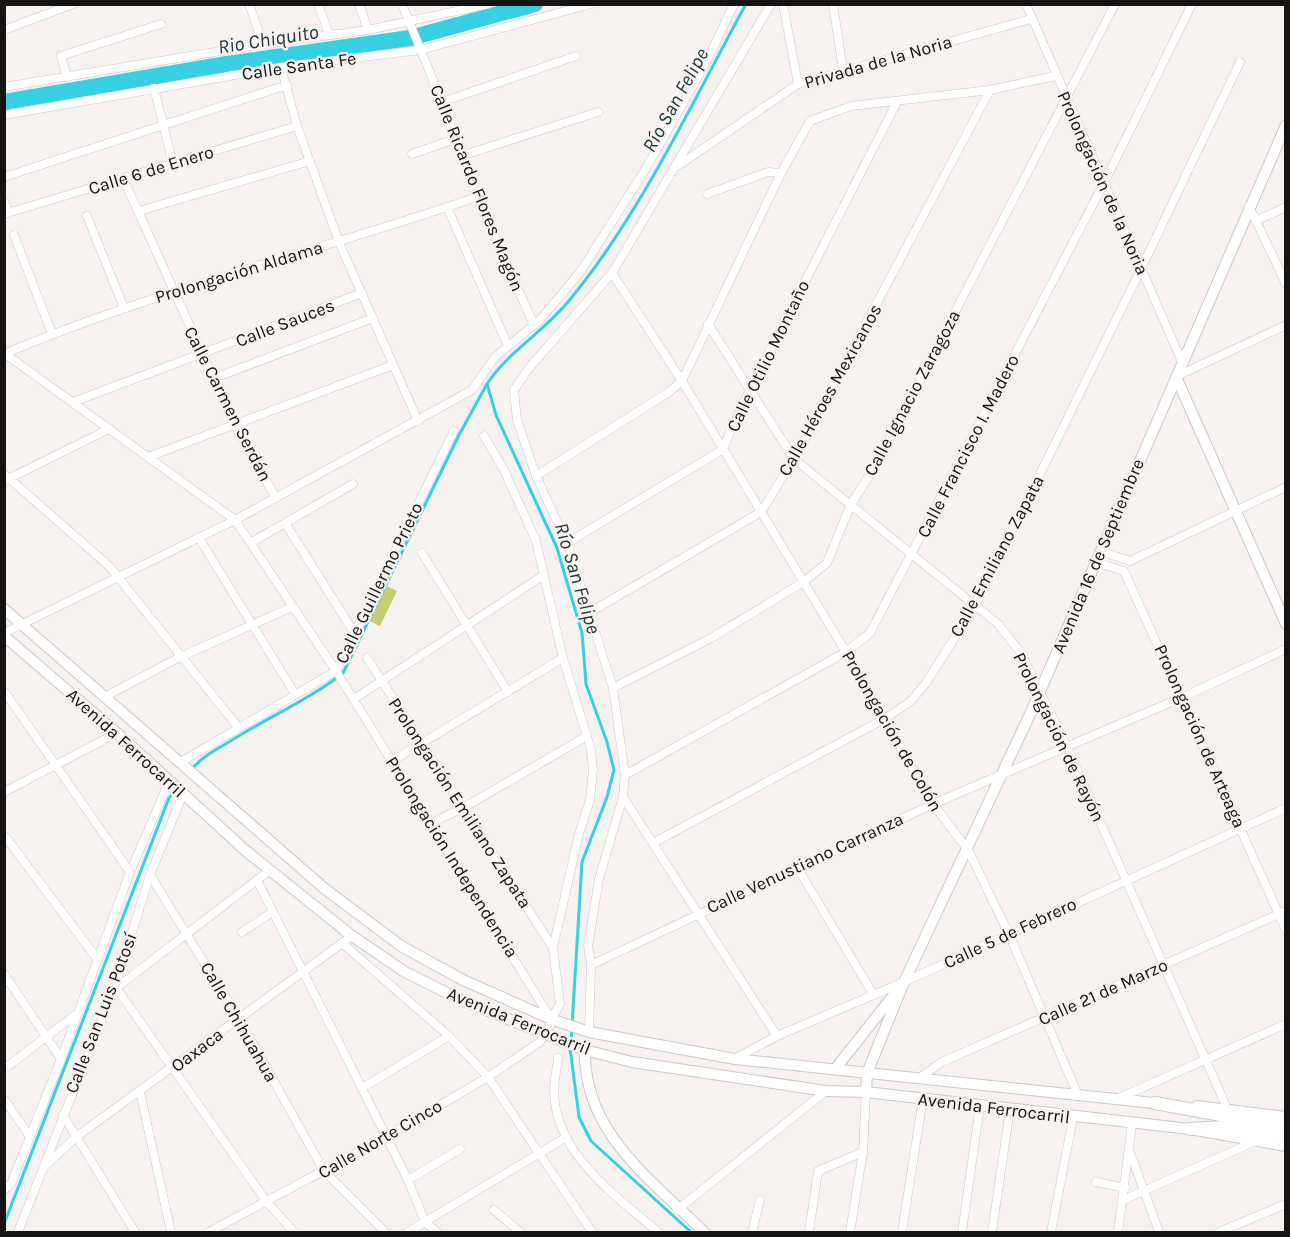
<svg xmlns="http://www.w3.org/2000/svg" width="1290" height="1237" font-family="Karla,sans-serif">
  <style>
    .green { fill: #c6ce72 }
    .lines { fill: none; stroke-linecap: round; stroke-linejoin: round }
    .stream { stroke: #37d0e2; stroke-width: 3 }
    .river { stroke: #37d0e2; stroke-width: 16 }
    .street-casing { stroke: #ccc8c5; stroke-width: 9 }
    .secondary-casing { stroke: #ccc8c5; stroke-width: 12 }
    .primary-casing { stroke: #ccc8c5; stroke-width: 14 }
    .street { stroke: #fff; stroke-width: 8 }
    .secondary { stroke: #fff; stroke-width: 10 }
    .primary { stroke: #fff; stroke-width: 12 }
    .labels { text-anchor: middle; stroke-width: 4.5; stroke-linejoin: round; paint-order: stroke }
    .street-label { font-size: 18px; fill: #151413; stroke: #f7f2f0 }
    .water-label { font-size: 20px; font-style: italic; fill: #20383b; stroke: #f7f2f0 }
  </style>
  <rect width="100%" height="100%" fill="#f7f2f0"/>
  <polygon class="green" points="381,583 397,591 380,626 365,619"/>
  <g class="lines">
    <g class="stream">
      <path d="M 192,769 C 202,757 215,750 229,742 C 266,718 309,700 343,673 L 459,435 L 487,384"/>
      <path d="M 571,1042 L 582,862 L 607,797 L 614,770 L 607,742 L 586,684 L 582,633 L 557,548 L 496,415 L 487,384 C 509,351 543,332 567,303 C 638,219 693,101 746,4"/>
      <polyline points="570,1048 579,1117 591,1141 691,1232"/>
      <polyline points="4,1224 169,798 175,791"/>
    </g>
    <polyline class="river" points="4,102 227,64 410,38 535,4"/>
    <defs>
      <g id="street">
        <polyline points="249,4 263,44"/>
        <polyline points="318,4 329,34"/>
        <polyline points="359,4 368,30"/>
        <polyline points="402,4 442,102 477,197 534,325"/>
        <polyline points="783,4 798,84"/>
        <polyline points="833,4 843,70"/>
        <polyline points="1026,4 1182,362"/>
        <polyline points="4,30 73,4"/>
        <polyline points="281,67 297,126 339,242 418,421"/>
        <polyline points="67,77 61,56 161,24"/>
        <polyline points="4,87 263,44 368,30 489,4"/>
        <polyline points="154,88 173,164"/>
        <polyline points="442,102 576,56"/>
        <polyline points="4,115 281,67 420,50 591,4"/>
        <polyline points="412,154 455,139"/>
        <polyline points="461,156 598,112"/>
        <polyline points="679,165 798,84 1031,19"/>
        <polyline points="4,177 287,85"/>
        <polyline points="123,178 235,426 276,498"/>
        <polyline points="707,194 768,172 781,173"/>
        <polyline points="4,201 8,213"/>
        <polyline points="1249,206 1286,284"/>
        <polyline points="447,207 508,346"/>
        <polyline points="139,211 310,161"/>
        <polyline points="4,214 297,126"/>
        <polyline points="87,216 124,308"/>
        <polyline points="1256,221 1286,207"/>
        <polyline points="14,235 52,334"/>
        <polyline points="612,273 682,381 846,652 933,804 968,850 1009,934 1077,1093"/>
        <polyline points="708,324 794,459 998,624 1021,653 1067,747 1227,1108"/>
        <polyline points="4,353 235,520 336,671 551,1019 550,1026 540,1042 488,1077 386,1137 209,1232"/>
        <path d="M 4,354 C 158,289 320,251 477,197"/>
        <polyline points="1177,376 1286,325"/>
        <polyline points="212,379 373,318"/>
        <polyline points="73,402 362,293"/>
        <polyline points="484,436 504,470 536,541 563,658 591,750 593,770 590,800 579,834 553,948 560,1004 551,1019"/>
        <polyline points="148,457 393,365"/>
        <polyline points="4,474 109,566 238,727"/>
        <polyline points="536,476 669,392 682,381 781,173 810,121 851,106 990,90 1055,76"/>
        <polyline points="6,480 109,429"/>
        <polyline points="285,523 355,634"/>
        <polyline points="199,538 295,694"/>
        <polyline points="252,542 353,484"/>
        <polyline points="567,543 722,450 750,389 897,102"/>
        <polyline points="1100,551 1130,561 1286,487"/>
        <polyline points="422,553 508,692"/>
        <polyline points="1095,562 1124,571 1286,930"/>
        <polyline points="589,613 761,512 794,459 990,90"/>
        <polyline points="4,633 235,520 472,390 495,357 540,320 581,271 645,170 708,59 734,4"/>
        <polyline points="367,658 553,948"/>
        <polyline points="613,688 713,637 802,583 827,563 850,506 874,468 1115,4"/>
        <polyline points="4,691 130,872"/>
        <polyline points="106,696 180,657 292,607"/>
        <polyline points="354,699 544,575"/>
        <polyline points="392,761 563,658"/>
        <polyline points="181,762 336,671 454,431"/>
        <polyline points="625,775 846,652 870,633 1105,181 1192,4"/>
        <polyline points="4,792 117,733"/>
        <polyline points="623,797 777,1036"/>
        <polyline points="431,823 463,808 587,736"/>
        <polyline points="4,835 98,960"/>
        <polyline points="653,843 884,719 910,702 926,683 975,606 1140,271 1240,62"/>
        <polyline points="797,867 873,994"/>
        <polyline points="150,875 239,1019 324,1171 385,1232"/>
        <polyline points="257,880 408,1180 425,1222 437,1232"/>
        <polyline points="242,932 271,913"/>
        <polyline points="342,943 449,1036 488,1077 592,1232"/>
        <polyline points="591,965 933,804 1183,697 1286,649"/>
        <polyline points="4,974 61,1059"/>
        <polyline points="115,986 266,1201 294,1232"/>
        <polyline points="116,988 270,870"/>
        <polyline points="589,1032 591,965 588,946 599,879 623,797 625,775 613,688 567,543 536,476 517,420 514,390 529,368 612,273 771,4"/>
        <path d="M 558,1058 C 557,1069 554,1080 554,1091 C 555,1154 615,1195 658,1232"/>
        <polyline points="736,1058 777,1036 904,982 1286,808"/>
        <polyline points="4,1069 75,1015"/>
        <polyline points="922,1076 942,1062 1286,911"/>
        <polyline points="362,1088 449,1036"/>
        <polyline points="140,1092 171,1232"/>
        <polyline points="1119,1098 1286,1024"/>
        <polyline points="4,1099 29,1135"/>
        <polyline points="63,1115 135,1232"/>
        <polyline points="1131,1155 1159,1232"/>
        <polyline points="44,1167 76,1137 352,936"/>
        <polyline points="408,1180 460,1149"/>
        <polyline points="1096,1182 1125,1188"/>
        <polyline points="4,1190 11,1184 61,1059 130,872 169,782"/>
        <polyline points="1123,1200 1256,1141"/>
        <polyline points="494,1210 520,1232"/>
        <polyline points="677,1210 826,1091"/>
        <polyline points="18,1232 115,986 150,875 183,794"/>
        <polyline points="408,1232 565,1138"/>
        <polyline points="752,1232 760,1200"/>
        <polyline points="809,1232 818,1171 863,1152"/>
        <polyline points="850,1232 863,1152 866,1092"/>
        <polyline points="902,1232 923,1098"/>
        <polyline points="962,1232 980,1106"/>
        <polyline points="992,1232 1010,1109"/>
        <polyline points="1051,1232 1073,1118"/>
        <polyline points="1118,1232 1132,1124"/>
        <polyline points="1219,1232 1286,1204"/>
      </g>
      <g id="secondary">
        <polyline points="1176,377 1286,624"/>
        <polyline points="4,609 325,889 401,946 463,980 551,1019 589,1032 735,1059 1163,1104"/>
        <polyline points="4,636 117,733 246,851 352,936 405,972 461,1000 585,1050 632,1062 826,1091 866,1092 1190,1129 1286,1146"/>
        <path d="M 585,1050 C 583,1133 652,1180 704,1232"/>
        <polyline points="836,1068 896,992"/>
        <polyline points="866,1092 867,1073 904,982 1031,712 1286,125"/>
        <polyline points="1197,1106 1286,1117"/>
      </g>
      <g id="primary">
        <polyline points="1155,1103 1286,1127"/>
        <polyline points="1190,1129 1226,1127 1286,1135"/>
      </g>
    </defs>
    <use href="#street" class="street-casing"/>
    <use href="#secondary" class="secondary-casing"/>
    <use href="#primary" class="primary-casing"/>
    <use href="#street" class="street"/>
    <use href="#secondary" class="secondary"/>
    <use href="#primary" class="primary"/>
  </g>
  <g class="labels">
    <g class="street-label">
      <text transform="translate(878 62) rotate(-16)" y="6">Privada de la Noria</text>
      <text transform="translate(299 66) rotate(-8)" y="6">Calle Santa Fe</text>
      <text transform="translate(151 170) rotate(-17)" y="6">Calle 6 de Enero</text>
      <text transform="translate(1103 183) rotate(66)" y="6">Prolongación de la Noria</text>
      <text transform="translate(477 188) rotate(68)" y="6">Calle Ricardo Flores Magón</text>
      <text transform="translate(239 272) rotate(-17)" y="6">Prolongación Aldama</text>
      <text transform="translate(285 323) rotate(-21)" y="6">Calle Sauces</text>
      <text transform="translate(768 356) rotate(-64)" y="6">Calle Otilio Montaño</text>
      <text transform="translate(830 390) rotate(-61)" y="6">Calle Héroes Mexicanos</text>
      <text transform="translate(912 393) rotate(-62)" y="6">Calle Ignacio Zaragoza</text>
      <text transform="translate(228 404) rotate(63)" y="6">Calle Carmen Serdán</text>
      <text transform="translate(968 446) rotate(-63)" y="6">Calle Francisco I. Madero</text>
      <text transform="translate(997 556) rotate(-62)" y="6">Calle Emiliano Zapata</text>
      <text transform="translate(1098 556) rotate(-67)" y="6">Avenida 16 de Septiembre</text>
      <text transform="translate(379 583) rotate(-64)" y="6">Calle Guillermo Prieto</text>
      <text transform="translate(892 731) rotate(60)" y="6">Prolongación de Colón</text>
      <text transform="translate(1200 736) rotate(66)" y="6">Prolongación de Arteaga</text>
      <text transform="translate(1059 737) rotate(64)" y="6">Prolongación de Rayón</text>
      <text transform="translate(126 743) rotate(42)" y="6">Avenida Ferrocarril</text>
      <text transform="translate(460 803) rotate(57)" y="6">Prolongación Emiliano Zapata</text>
      <text transform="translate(452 857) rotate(58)" y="6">Prolongación Independencia</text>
      <text transform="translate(805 863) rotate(-25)" y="6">Calle Venustiano Carranza</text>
      <text transform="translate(1010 933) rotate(-25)" y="6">Calle 5 de Febrero</text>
      <text transform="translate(1103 992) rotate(-24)" y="6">Calle 21 de Marzo</text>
      <text transform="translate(101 1013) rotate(-69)" y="6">Calle San Luis Potosí</text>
      <text transform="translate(519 1021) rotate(22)" y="6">Avenida Ferrocarril</text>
      <text transform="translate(239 1022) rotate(60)" y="6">Calle Chihuahua</text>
      <text transform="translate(197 1050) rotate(-37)" y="6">Oaxaca</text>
      <text transform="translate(994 1108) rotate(7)" y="6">Avenida Ferrocarril</text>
      <text transform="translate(380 1139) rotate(-30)" y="6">Calle Norte Cinco</text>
    </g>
    <g class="water-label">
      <text transform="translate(268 39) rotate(-9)" y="7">Rio Chiquito</text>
      <text transform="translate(675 100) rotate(-61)" y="7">Río San Felipe</text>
      <text transform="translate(578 578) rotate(73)" y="7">Río San Felipe</text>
    </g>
  </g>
  <rect width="1290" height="1237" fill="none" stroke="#151413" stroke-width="12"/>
</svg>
